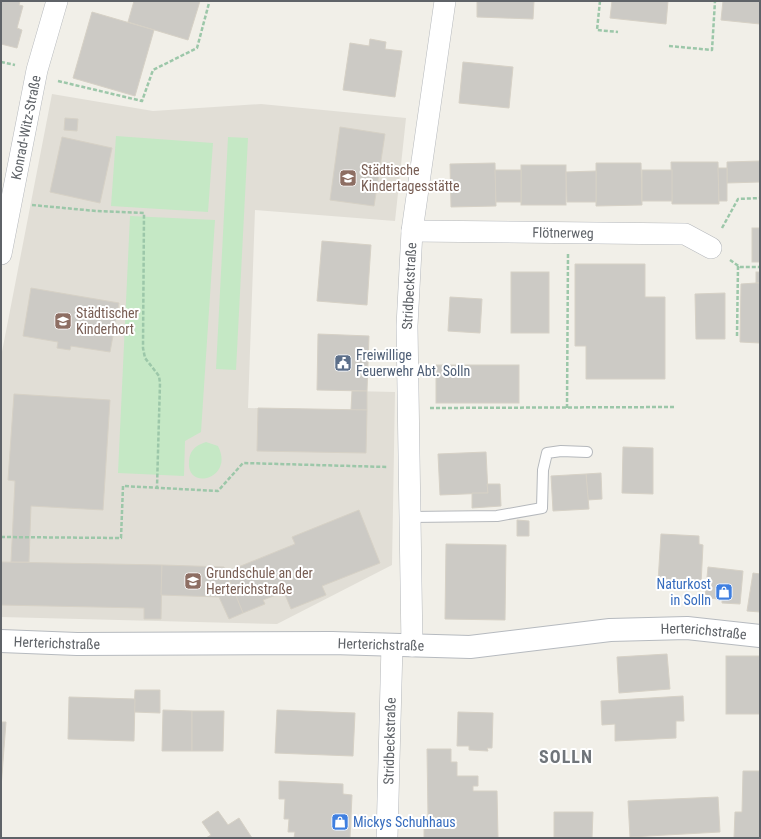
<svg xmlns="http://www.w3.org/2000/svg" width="761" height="839" font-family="'Roboto Condensed',sans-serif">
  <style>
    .education { fill: #e1ded6 }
    .green { fill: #c5e8c5 }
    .building { fill: #cccac5; stroke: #d6d1c6 }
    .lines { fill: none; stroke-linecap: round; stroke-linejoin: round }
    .service-casing { stroke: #b5b8bc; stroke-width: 12 }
    .minor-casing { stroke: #b5b8bc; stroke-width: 22 }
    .secondary-casing { stroke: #b6babf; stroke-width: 24 }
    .path { stroke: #9cc7a9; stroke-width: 2.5; stroke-dasharray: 4 2; stroke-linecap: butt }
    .service { stroke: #fff; stroke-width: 10 }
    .minor { stroke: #fff; stroke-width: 21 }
    .secondary { stroke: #fff; stroke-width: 22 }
    .labels { text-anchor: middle; stroke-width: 4; stroke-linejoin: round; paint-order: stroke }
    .street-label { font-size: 14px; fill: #5f6368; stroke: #fff }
    .education-label { font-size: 14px; fill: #785e54; stroke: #fff; text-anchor: start }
    .service-label { font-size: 14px; fill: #4e5e75; stroke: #fff; text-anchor: start }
    .shop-label { font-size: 14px; fill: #366cbe; stroke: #fff; text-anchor: end }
    .district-label { font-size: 18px; font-weight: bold; letter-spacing: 1px; fill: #70757a; stroke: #fff }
  </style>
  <rect width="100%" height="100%" fill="#f1efe8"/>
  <polygon class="education" points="52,94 153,111 261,104 406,118 395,221 255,210 248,408 351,410 352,391 395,392 392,565 277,624 1,617 1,357"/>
  <g class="green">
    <polygon points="116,136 213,143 208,212 111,206"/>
    <polygon points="228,137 248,138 236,370 216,369"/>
    <polygon points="130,216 215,220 201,432 185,441 184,476 118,473"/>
    <path d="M 206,442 L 218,446 C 235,479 186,492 189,461 C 190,450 195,446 206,442 Z"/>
  </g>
  <g class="building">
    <polygon points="1,1 20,1 19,5 23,6 17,28 22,30 17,48 1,44"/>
    <polygon points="134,1 200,1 188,40 128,22"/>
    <polygon points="477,1 534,1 533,19 477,17"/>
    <polygon points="612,1 668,1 666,24 610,18"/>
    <polygon points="723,1 760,1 760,24 721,20"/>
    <polygon points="92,12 154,30 135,96 73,78"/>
    <polygon points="370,39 386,42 385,49 402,51 395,97 343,90 350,43 369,46"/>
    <polygon points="463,62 513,67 509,108 459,103"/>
    <polygon points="65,118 78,119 77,131 64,130"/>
    <polygon points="340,127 385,134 374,206 330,200"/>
    <polygon points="62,137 112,148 100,203 50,192"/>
    <polygon points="760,161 760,182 727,183 727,162"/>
    <polygon points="671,162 718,162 719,204 672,204"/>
    <polygon points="495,163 496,206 451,207 450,164"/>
    <polygon points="596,163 641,163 642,205 596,206"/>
    <rect x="521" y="165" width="45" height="40"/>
    <polygon points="718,168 727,168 727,201 719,201"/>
    <polygon points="495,170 521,170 521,202 496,202"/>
    <rect x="642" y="170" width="30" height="31"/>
    <polygon points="596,171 596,202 567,202 566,172"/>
    <rect x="752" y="228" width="8" height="34"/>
    <polygon points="322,241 371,245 367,305 317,301"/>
    <polygon points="575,264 645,264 645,297 665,297 665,379 586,379 586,346 575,346"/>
    <rect x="511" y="272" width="38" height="61"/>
    <rect x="756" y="272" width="4" height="11"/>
    <polygon points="756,283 760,283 760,343 740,342 741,284"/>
    <polygon points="31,288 119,303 110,352 71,346 70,350 57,348 58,342 23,336"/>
    <polygon points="725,293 725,339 696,339 695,294"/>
    <polygon points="450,297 482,299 480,333 448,331"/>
    <polygon points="318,334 369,336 367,391 317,390"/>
    <rect x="436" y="365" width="83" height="38"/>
    <polygon points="352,391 367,391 367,410 351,410"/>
    <polygon points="14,394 110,400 103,510 31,506 29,562 11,562 15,481 8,480"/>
    <polygon points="258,408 367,410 366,453 257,451"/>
    <polygon points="623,447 653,448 653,494 622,493"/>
    <polygon points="486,452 488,493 440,495 438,454"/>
    <polygon points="601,473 602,499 588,500 586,474"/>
    <polygon points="586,474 589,509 553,511 551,476"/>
    <polygon points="487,484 500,484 501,506 472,508 472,493 488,493"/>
    <polygon points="359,510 380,563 322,586 326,595 291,609 284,592 263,600 265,604 243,613 226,572 295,544 292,537"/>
    <polygon points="517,520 529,521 529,536 517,536"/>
    <polygon points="661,534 699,536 699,544 703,545 701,584 658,582"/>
    <polygon points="446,544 506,545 505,620 445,619"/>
    <polygon points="1,562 162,565 161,619 144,619 144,608 1,605"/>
    <polygon points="162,565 224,567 243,613 229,619 219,597 161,595"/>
    <polygon points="708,567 743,571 740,604 722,603 722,599 705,598"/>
    <polygon points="753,573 760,574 760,612 747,611"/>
    <polygon points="667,654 670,689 619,693 617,657"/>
    <rect x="726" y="656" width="34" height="58"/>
    <polygon points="135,690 160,690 160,713 134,712"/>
    <polygon points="683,696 684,721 676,721 676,738 615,741 615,724 602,725 601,701"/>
    <polygon points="69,697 135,699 134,741 68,739"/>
    <polygon points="163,710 192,711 192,751 162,751"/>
    <polygon points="277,710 355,713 353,756 275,753"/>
    <polygon points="192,711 224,711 223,751 192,751"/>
    <polygon points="458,712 493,713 492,748 487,748 488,751 469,750 469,746 457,746"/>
    <polygon points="1,722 6,722 1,788"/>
    <polygon points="427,749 451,749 451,762 457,762 457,776 478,776 478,786 473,786 473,791 497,791 498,838 424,838 424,817 428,817"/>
    <polygon points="743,771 760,771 760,838 734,838 735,812 742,812"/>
    <polygon points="279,781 343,784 343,794 352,795 350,838 294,838 295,832 288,832 289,819 284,819 285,799 279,799"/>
    <polygon points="718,797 720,832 630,837 628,801"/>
    <polygon points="218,811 228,825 239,818 252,838 206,838 211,835 202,822"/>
    <polygon points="554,812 593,812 592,838 554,837"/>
  </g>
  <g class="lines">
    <defs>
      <polyline id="service" points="410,517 497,516 542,508 543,470 547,453 561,451 587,452"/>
      <g id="minor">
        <path id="s1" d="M 412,231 L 685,234 L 711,248"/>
        <path id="s2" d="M 1,254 L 37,70 L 57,1"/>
        <path id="s3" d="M 412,646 L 407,326 L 412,231 L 445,1"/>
        <path id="s4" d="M 387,838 L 392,645"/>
      </g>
      <g id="secondary">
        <path id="s5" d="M 1,641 L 77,644 L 332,643 L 470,647 L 610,630 L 687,628 L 760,636"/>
      </g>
    </defs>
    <use href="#service" class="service-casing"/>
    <use href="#minor" class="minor-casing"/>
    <use href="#secondary" class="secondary-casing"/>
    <g class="path">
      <polyline points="600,1 597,30 618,32"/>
      <polyline points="669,46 712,50 715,1"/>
      <polyline points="1,62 15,65"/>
      <polyline points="58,81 142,101 153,70 197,48 209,3"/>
      <polyline points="32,205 96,211 144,213 143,348 145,358 159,376 160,383 157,487"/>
      <polyline points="722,228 738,199 760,198"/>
      <polyline points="730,260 740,267 760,267"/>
      <polyline points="737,336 738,266"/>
      <polyline points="430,408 676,407"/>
      <polyline points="567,408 568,254"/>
      <polyline points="1,537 121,538 123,486 218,491 243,463 387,467"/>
    </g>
    <use href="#service" class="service"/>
    <use href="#minor" class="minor"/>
    <use href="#secondary" class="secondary"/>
  </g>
  <defs>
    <symbol id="school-square" viewBox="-11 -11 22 22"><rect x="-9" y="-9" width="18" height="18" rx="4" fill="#8d6e63" stroke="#fff"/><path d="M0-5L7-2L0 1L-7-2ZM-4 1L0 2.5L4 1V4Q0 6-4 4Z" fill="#fff"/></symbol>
    <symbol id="civic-square" viewBox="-11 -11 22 22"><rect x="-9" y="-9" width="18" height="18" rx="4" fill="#5c6f8a" stroke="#fff"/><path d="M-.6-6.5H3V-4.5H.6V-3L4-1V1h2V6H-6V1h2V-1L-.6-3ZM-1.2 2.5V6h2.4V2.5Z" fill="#fff"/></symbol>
    <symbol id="shop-square" viewBox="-11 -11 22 22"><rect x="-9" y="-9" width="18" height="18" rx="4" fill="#3f7fe0" stroke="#fff"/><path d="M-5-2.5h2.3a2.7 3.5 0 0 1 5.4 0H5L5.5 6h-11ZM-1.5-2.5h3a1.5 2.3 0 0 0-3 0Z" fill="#fff"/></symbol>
  </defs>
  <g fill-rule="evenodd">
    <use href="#school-square" x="338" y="168" width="20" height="20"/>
    <use href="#school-square" x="53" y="311" width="20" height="20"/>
    <use href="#civic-square" x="333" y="353" width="20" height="20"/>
    <use href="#school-square" x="183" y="571" width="20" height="20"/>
    <use href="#shop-square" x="714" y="582" width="20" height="20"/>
    <use href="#shop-square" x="330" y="812" width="20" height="20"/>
  </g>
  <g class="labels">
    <g class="street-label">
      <text dy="5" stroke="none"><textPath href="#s2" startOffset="129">Konrad-Witz-Straße</textPath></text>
      <text dy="5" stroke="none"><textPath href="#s1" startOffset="151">Flötnerweg</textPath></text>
      <text dy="5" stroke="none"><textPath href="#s3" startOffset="360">Stridbeckstraße</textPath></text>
      <text dy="5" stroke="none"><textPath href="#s5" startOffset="704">Herterichstraße</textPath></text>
      <text dy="5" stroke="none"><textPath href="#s5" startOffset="56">Herterichstraße</textPath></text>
      <text dy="5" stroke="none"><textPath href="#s5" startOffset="380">Herterichstraße</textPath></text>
      <text dy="5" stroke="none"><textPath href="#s4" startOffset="97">Stridbeckstraße</textPath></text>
    </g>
    <g class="education-label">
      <text x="361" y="175">Städtische<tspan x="361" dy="16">Kindertagesstätte</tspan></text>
      <text x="76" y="318">Städtischer<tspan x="76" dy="16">Kinderhort</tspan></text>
      <text x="206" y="578">Grundschule an der<tspan x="206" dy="16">Herterichstraße</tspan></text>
    </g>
    <g class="service-label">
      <text x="356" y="360">Freiwillige<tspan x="356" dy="16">Feuerwehr Abt. Solln</tspan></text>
    </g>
    <g class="shop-label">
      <text x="711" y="589">Naturkost<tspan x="711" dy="16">in Solln</tspan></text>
      <text x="353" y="827" text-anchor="start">Mickys Schuhhaus</text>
    </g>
    <g class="district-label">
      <text x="566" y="763">SOLLN</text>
    </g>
  </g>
  <rect width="761" height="839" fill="none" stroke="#5f6368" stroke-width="4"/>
</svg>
